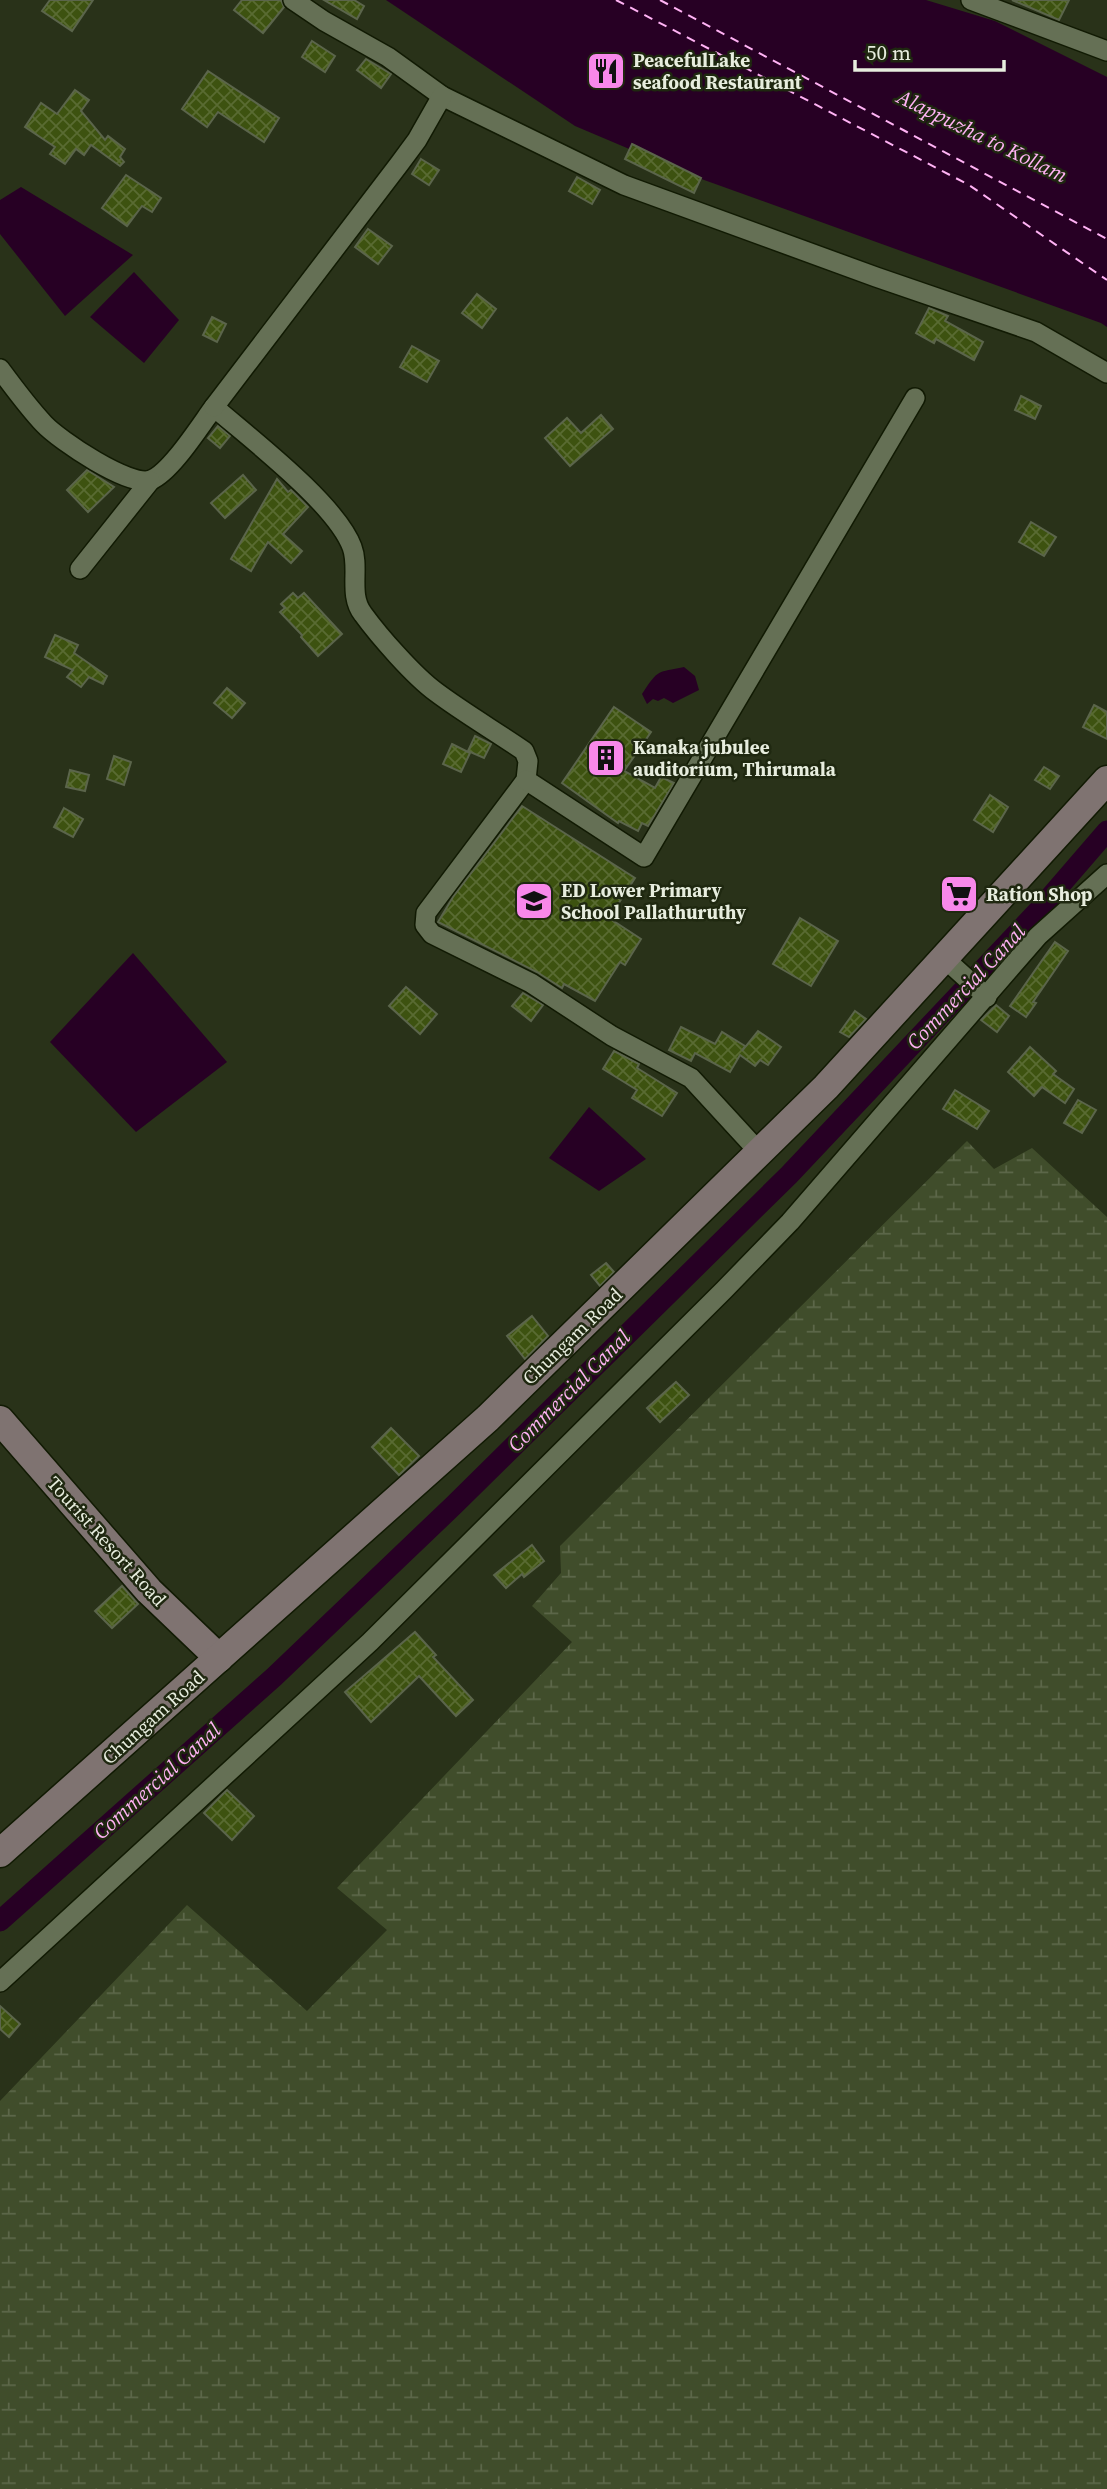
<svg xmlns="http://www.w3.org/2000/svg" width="1107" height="2489" font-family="'Source Serif 4',serif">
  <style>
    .wetland { fill: url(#wetland-marsh) }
    .water { fill: #270024 }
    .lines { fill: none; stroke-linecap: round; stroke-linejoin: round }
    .canal { stroke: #270024; stroke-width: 21 }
    .ferry { stroke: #ffb2f4; stroke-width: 2; stroke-dasharray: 9 7; stroke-linecap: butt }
    .building { fill: url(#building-cross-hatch); stroke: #5b654b; stroke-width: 2 }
    .street-casing { stroke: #111a03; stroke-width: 22 }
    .secondary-casing { stroke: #111a03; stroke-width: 31 }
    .street { stroke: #657055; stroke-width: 19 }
    .secondary { stroke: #7f7371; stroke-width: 28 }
    .labels { text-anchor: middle; stroke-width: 5; stroke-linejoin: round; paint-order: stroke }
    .poi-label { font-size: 19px; font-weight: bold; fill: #e7edde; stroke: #1f2810; text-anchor: start }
    .street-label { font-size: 19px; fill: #e7edde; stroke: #1f2810 }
    .water-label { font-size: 21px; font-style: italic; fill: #ffb2f4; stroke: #1f2810 }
  </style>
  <defs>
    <pattern id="wetland-marsh" width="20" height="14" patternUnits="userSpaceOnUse" patternTransform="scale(1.75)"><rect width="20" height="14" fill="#404d2b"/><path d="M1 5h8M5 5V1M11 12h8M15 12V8" fill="none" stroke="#5c6749"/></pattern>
    <pattern id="building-cross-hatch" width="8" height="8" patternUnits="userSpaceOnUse" patternTransform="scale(1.75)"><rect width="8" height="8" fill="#3d5210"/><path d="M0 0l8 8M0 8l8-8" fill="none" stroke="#596b32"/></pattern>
  </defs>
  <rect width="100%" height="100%" fill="#293219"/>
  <polygon class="wetland" points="967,1141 994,1169 1032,1148 1107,1217 1107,2489 0,2489 0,2101 187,1905 307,2011 387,1930 337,1888 572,1642 532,1606 561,1573 560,1546"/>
  <g class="water">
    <polygon points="386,0 926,0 995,21 1107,77 1107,327 1101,323 693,176 575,126"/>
    <polygon points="21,187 133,255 65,316 0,234 0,200"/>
    <polygon points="134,272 179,320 144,363 90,317"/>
    <path d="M 684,667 L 695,676 L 699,690 L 673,703 L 664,698 L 658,701 L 653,699 L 647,704 L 642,694 C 659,668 657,673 684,667 Z"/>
    <polygon points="133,953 227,1062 136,1132 50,1042"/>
    <polygon points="589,1107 646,1159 599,1191 549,1158"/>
  </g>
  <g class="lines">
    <polyline class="canal" points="0,1921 274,1677 454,1505 789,1175 1038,911 1107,831"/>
    <g class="ferry">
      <polyline points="616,0 969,185 1107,280"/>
      <polyline points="660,0 1107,239"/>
    </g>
  </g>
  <g class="building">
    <polygon points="50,0 93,0 72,31 42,11"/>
    <polygon points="242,0 281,0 284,7 263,33 234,10"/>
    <polygon points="324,0 354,0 364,6 357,19"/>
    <polygon points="1012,0 1069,0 1059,20"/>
    <polygon points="312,41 335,56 325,72 302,57"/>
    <polygon points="366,59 391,74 381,88 357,70"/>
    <polygon points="208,71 279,118 264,142 218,112 207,127 182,109"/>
    <polygon points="75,90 89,100 81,111 105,140 108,136 125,149 120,157 124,162 120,166 91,145 84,155 76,149 65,164 50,154 55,147 25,127 41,103 57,114"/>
    <polygon points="632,144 701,178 694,193 625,159"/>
    <polygon points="421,159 439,170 429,185 412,174"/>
    <polygon points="126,175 161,198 152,212 142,206 127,226 102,208"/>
    <polygon points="577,177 600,190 592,204 569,191"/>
    <polygon points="368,229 392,246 378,264 355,247"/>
    <polygon points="477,294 496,309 482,328 462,313"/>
    <polygon points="929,308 948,316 945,321 983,342 974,360 936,339 934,343 916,333"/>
    <polygon points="212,317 226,324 217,342 203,335"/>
    <polygon points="412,346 439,361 427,382 400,367"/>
    <polygon points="1021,396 1041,406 1035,419 1015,410"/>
    <polygon points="601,415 613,429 570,466 545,438 567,418 581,433"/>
    <polygon points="218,426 230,436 220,448 208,438"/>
    <polygon points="87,470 114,487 88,512 67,490"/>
    <polygon points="243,475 256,490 225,518 211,503"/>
    <polygon points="277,479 288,492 291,490 308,507 283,534 302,551 291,563 268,542 251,571 231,559"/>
    <polygon points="1031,522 1056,537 1044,556 1019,542"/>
    <polygon points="293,593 298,598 304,593 342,634 318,656 301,637 302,635 280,612 285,608 281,604"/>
    <polygon points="55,635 78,645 74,653 107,676 103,684 89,677 81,687 67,677 73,670 45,657"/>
    <polygon points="227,688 245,703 232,718 214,703"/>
    <polygon points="1094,705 1107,712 1107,739 1083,727"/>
    <polygon points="614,707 651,732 624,771 655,788 661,777 674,783 648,826 642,823 638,831 619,821 618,823 562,783"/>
    <polygon points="475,736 491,744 484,758 468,751"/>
    <polygon points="452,744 470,753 461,772 443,764"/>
    <polygon points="114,756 131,762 124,785 107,779"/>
    <polygon points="1044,767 1059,776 1050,789 1035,780"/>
    <polygon points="70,770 89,775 85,791 66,787"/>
    <polygon points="990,795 1008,807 993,832 974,820"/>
    <polygon points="522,806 635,878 609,918 641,939 625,965 620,962 595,1001 564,984 562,988 537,972 438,922 453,897"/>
    <polygon points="64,808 83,819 73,837 54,827"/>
    <polygon points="800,918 838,941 811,986 773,964"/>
    <polygon points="1055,942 1068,951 1033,1002 1036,1003 1026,1017 1010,1006"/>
    <polygon points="406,987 437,1014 420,1034 389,1006"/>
    <polygon points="523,993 543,1005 531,1021 512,1006"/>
    <polygon points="996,1005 1009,1016 997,1032 981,1020"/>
    <polygon points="855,1011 866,1019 849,1037 840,1032"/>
    <polygon points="681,1027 715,1044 722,1032 745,1046 742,1051 758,1031 781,1047 768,1065 760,1060 755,1066 740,1055 730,1072 695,1053 691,1061 669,1050"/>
    <polygon points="1030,1047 1056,1071 1053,1074 1074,1089 1065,1103 1042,1087 1034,1096 1008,1072"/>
    <polygon points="614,1051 639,1064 637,1068 677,1093 662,1116 632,1098 637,1090 603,1069"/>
    <polygon points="955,1090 989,1111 977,1129 943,1109"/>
    <polygon points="1078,1100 1096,1110 1082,1133 1064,1123"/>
    <polygon points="606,1263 614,1272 600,1286 591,1275"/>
    <polygon points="532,1316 548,1336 525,1359 507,1336"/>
    <polygon points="676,1382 689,1395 660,1422 647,1408"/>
    <polygon points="391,1428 419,1456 399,1475 372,1447"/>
    <polygon points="532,1545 544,1561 524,1577 522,1574 506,1588 494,1575"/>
    <polygon points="122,1586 138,1604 112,1628 95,1611"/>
    <polygon points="415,1632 436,1655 433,1657 473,1700 456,1716 419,1676 371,1722 345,1692"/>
    <polygon points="227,1790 254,1816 232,1840 204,1813"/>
    <polygon points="0,2006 20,2024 9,2037 0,2029"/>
  </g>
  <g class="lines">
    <defs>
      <g id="street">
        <polyline points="293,0 324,21 388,57 442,96 624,185 876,277 1036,332 1107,373"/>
        <polyline points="971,0 1107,51"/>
        <path d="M 0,369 C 14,388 28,407 44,424 C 59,440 130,488 151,480 C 171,472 200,426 214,407 C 251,439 336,504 352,547 C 360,568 348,595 363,614 C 379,636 414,676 436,692 C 464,713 495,731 524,751 L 528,761 L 526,780 L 426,913 L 425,925 L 432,934 L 531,983 L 612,1036 L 691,1078 L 760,1153"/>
        <polyline points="214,407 400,163 417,140 442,96"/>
        <polyline points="80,569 150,481"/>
        <polyline points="526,780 644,857 915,398"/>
        <polyline points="944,958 987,997"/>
        <polyline points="0,1982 370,1642 724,1290 790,1222 1038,936 1107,874"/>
      </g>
      <g id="secondary">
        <polyline points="0,1420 149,1591 219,1658"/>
        <polyline points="0,1853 488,1418 826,1087 1107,780"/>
      </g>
    </defs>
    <use href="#street" class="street-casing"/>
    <use href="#secondary" class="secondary-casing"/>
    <use href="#street" class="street"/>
    <use href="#secondary" class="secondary"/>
  </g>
  <defs>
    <symbol id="restaurant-square" viewBox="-11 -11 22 22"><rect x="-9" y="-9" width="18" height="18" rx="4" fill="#f888ea" stroke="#1f2810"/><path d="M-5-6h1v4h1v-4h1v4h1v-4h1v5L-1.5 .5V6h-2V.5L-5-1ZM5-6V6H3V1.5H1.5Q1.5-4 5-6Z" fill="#111"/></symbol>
    <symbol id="building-square" viewBox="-11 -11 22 22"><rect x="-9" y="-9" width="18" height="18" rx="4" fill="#f888ea" stroke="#1f2810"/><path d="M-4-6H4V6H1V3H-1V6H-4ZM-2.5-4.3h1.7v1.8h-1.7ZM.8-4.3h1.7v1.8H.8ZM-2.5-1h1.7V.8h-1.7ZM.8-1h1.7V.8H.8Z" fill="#111"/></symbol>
    <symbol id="supermarket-square" viewBox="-11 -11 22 22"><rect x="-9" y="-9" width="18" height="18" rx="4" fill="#f888ea" stroke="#1f2810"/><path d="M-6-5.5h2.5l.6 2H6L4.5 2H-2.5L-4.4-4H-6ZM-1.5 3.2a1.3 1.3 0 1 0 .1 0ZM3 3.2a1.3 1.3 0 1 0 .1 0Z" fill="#111"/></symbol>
    <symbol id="school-square" viewBox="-11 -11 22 22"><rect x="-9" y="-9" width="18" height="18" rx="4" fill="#f888ea" stroke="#1f2810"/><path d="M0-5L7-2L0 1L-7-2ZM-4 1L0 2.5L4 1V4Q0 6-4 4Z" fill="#111"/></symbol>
  </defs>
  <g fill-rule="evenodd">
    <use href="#restaurant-square" x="584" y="49" width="44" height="44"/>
    <use href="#building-square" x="584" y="736" width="44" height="44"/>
    <use href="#supermarket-square" x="937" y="872" width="44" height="44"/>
    <use href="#school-square" x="512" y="879" width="44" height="44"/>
  </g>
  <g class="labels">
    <g class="poi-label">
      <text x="633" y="67">PeacefulLake<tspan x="633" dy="22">seafood Restaurant</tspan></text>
      <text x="633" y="754">Kanaka jubulee<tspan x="633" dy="22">auditorium, Thirumala</tspan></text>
      <text x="561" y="897">ED Lower Primary<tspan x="561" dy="22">School Pallathuruthy</tspan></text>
      <text x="986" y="901">Ration Shop</text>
    </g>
    <g class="street-label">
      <text transform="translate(572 1336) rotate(-44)" y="7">Chungam Road</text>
      <text transform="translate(107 1541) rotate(48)" y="7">Tourist Resort Road</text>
      <text transform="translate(153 1717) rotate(-42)" y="7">Chungam Road</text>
    </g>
    <g class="water-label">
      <text transform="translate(982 136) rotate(26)" y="7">Alappuzha to Kollam</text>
      <text transform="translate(966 987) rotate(-47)" y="7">Commercial Canal</text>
      <text transform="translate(569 1391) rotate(-45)" y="7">Commercial Canal</text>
      <text transform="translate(157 1781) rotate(-42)" y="7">Commercial Canal</text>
    </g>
  </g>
  <path d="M855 60v10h149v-10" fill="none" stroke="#e7edde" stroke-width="3.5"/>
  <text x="866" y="60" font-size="21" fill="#e7edde" stroke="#1f2810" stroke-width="5" paint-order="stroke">50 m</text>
</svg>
